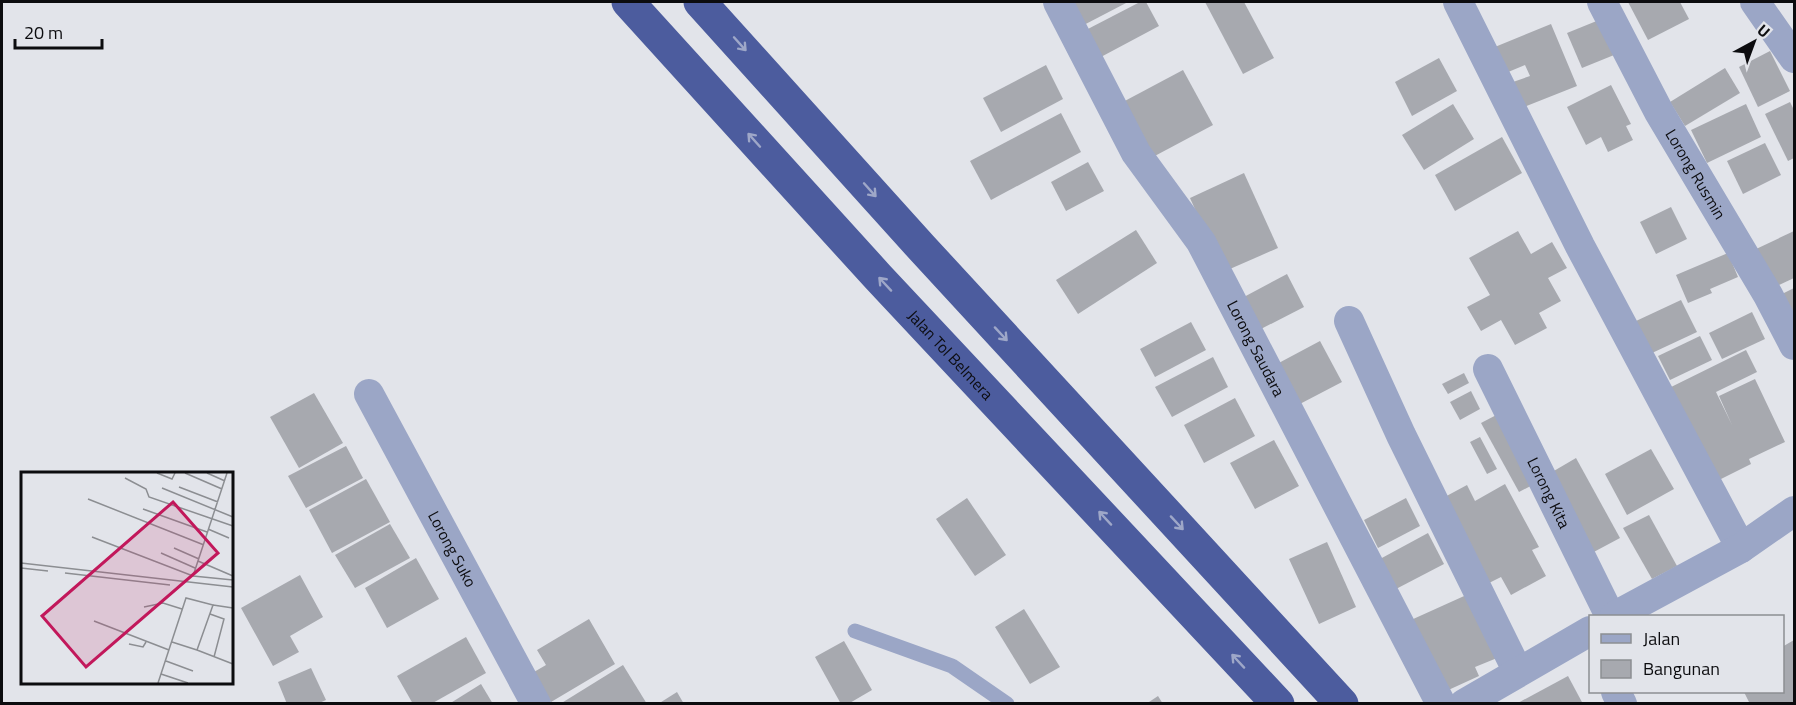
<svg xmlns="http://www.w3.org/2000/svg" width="1796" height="705" font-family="'Titillium Web',sans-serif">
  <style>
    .building { fill: #a7a9af }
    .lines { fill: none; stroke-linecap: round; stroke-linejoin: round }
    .lane { stroke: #9ba6c6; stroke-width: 15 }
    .street { stroke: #9ba6c6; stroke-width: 30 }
    .highway { stroke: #4c5c9e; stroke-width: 33 }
    .oneway { stroke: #9ea7c8 }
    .labels { text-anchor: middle; stroke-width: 5; stroke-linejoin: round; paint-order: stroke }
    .street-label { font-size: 16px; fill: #0c0c0f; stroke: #e2e4ea }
    .inset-road { fill: none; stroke: #8c8e92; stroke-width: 1.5 }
    .view { fill: #c2185b; fill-opacity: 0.15; stroke: #c2185b; stroke-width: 3 }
    .inset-edge { fill: none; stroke: #0c0c0f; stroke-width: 3 }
  </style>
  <rect width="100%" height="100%" fill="#e2e4ea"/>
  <g class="building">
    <polygon points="1063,2 1128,2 1078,28"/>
    <polygon points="1140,2 1146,2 1159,26 1099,58 1084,31"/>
    <polygon points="1205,2 1244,2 1274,58 1243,74"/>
    <polygon points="1628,2 1680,2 1689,19 1648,40"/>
    <polygon points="1604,18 1619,53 1582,68 1567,33"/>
    <polygon points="1551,24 1577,86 1524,107 1513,82 1530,76 1525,65 1501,75 1490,49"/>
    <polygon points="1770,51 1790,91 1758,107 1739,67"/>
    <polygon points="1439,58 1457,91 1412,116 1395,82"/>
    <polygon points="1046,65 1063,99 1001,132 983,98"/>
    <polygon points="1725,68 1740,93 1685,126 1670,102"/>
    <polygon points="1183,70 1213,125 1151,158 1121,103"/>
    <polygon points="1611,85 1631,124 1626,126 1633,140 1608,152 1601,137 1586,145 1567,107"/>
    <polygon points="1790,102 1794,110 1794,158 1788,161 1765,114"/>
    <polygon points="1453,104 1474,139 1424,170 1402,135"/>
    <polygon points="1746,104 1761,137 1707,163 1691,130"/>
    <polygon points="1061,113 1081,152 991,200 970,161"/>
    <polygon points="1502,137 1522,173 1455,211 1435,175"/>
    <polygon points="1765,143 1781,175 1743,194 1727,161"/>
    <polygon points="1088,162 1104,191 1066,211 1051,182"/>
    <polygon points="1244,173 1278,248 1223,272 1190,198"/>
    <polygon points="1671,207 1687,239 1656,254 1640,222"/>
    <polygon points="1136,230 1157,263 1078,314 1056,280"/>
    <polygon points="1518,231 1531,254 1552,242 1567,268 1548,278 1561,301 1539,313 1547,328 1515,345 1501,320 1481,331 1467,307 1490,295 1469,258"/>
    <polygon points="1794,231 1794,278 1773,288 1754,250"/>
    <polygon points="1728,253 1738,277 1710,289 1712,293 1688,303 1676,275"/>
    <polygon points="1287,274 1304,307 1259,330 1242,298"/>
    <polygon points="1794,288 1794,335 1776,297"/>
    <polygon points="1681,300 1697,332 1652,353 1636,321"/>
    <polygon points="1752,312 1765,339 1722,359 1709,333"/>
    <polygon points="1191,322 1206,350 1155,377 1140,349"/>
    <polygon points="1700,336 1712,360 1670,380 1658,356"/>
    <polygon points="1320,341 1342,382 1296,406 1275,365"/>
    <polygon points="1746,350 1757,372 1716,392 1732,425 1719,396 1755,379 1785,442 1749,459 1751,464 1709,485 1663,391"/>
    <polygon points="1213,357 1228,387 1172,417 1155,387"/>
    <polygon points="1464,373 1469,383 1448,394 1442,384"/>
    <polygon points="1471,391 1480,409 1460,420 1450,402"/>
    <polygon points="314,393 343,443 299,468 270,417"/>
    <polygon points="1235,398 1255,436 1204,463 1184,425"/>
    <polygon points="1504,411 1542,480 1519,492 1481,423"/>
    <polygon points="1480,437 1497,469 1487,474 1470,442"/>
    <polygon points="1274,440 1299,486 1255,509 1230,463"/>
    <polygon points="346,446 363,478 306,508 288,476"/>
    <polygon points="1651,449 1674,489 1627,515 1605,474"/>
    <polygon points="1576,458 1620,538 1590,554 1547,475"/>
    <polygon points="366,479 390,522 332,553 309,510"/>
    <polygon points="1505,484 1539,547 1532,550 1546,576 1511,595 1501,577 1487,584 1441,499 1467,485 1475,501"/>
    <polygon points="967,498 1006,555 975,576 936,519"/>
    <polygon points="1406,498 1420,526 1378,548 1364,520"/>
    <polygon points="1649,515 1677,566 1652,579 1623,528"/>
    <polygon points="390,524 410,558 355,588 335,555"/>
    <polygon points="1428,533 1444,564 1396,589 1380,559"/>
    <polygon points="1327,542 1356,607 1319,624 1289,559"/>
    <polygon points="416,558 439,599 387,628 365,588"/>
    <polygon points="300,575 323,617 290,636 299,652 273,666 241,608"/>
    <polygon points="1473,592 1502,656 1475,667 1479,676 1444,692 1411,620"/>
    <polygon points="1024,609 1060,667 1030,684 995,627"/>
    <polygon points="589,619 615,664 551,702 534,672 546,665 537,650"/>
    <polygon points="466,637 486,673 431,704 413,704 397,676"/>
    <polygon points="1794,640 1794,704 1750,704 1744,692 1782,692 1782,647"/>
    <polygon points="844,641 872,690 848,704 841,704 815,657"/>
    <polygon points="623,665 647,704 560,704"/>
    <polygon points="311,668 326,700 317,704 287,704 278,682"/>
    <polygon points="1568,676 1583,704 1516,704"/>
    <polygon points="481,684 493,704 449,704"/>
    <polygon points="677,692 684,704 658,704"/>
    <polygon points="1158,696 1163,704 1146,704"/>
  </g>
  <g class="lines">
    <polyline class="lane" points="855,631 952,666 1007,704"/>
    <g class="street">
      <path id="s1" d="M 1058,2 L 1136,153 L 1201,242 L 1441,704"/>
      <polyline points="1458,2 1580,246 1741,548"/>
      <path id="s2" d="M 1602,2 L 1659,112 L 1768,295 L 1794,345"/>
      <polyline points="1755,2 1794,58"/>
      <polyline points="1349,321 1401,435 1518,672"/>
      <path id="s3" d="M 1488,369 L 1610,616"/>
      <path id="s4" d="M 369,394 L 536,704"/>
      <polyline points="1615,616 1741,548 1794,511"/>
      <polyline points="1616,692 1622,704"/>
      <polyline points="1464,704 1590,631"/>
    </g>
    <g class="highway">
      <path id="s5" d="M 628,2 L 878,277 L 1278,704"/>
      <polyline points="700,2 922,248 1342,704"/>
    </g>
  </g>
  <defs><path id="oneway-shaft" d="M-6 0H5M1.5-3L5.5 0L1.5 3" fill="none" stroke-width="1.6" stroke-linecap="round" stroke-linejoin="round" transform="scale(1.5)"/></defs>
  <g class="oneway">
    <use href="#oneway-shaft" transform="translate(740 44) rotate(48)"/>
    <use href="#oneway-shaft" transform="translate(754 140) rotate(-132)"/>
    <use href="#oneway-shaft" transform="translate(870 190) rotate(48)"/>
    <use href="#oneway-shaft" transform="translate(885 284) rotate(-133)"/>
    <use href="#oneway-shaft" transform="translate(1001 334) rotate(47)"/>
    <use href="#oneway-shaft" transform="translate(1105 518) rotate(-133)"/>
    <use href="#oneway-shaft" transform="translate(1177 523) rotate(47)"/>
    <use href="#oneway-shaft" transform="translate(1238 661) rotate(-133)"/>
  </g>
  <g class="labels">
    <g class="street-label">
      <text dy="6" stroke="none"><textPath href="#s2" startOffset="196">Lorong Rusmin</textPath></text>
      <text dy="6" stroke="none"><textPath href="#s1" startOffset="400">Lorong Saudara</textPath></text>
      <text dy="6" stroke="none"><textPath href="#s5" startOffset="478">Jalan Tol Belmera</textPath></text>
      <text dy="6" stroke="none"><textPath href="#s3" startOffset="138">Lorong Kita</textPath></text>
      <text dy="6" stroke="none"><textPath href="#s4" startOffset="176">Lorong Suko</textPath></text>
    </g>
  </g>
  <g transform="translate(21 472)">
    <rect width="212" height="212" fill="#e2e4ea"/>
    <path class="inset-road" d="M 136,1 L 151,7 L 154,1M 164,1 L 201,17M 186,1 L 204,9M 104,6 L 125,17 L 128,25 L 212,54M 158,15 L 197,30M 141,16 L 212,45M 67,27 L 183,73M 122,37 L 186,60M 187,57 L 208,66M 71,65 L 172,104 L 212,108M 153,76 L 178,87M 140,81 L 174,96M 177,89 L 212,104M 0,91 L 212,115M 0,96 L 27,99M 44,101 L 149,113M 172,104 L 206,1M 192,133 L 212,136M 123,135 L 142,131 L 161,137M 189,142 L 203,147 L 193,185M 73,149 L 148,178M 108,172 L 122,175 L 125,170M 176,178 L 212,192M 145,189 L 172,199M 140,202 L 167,211M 137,211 L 165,126 L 192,133 L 176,178 L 151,170"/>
    <path class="view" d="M 152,30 L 197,81 L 65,195 L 21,144 Z"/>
    <rect width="212" height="212" class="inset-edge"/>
  </g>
  <rect width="1796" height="705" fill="none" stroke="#0c0c0f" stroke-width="6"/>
  <rect x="1589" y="615" width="195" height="78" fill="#e2e4ea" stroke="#8c8e92" stroke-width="1.5"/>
  <rect x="1601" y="634" width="30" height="9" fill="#9ba6c6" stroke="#8c8e92" stroke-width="1.5"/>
  <text x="1643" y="645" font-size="18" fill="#0c0c0f">Jalan</text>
  <rect x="1601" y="660" width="30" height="18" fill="#a7a9af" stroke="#8c8e92" stroke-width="1.5"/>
  <text x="1643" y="675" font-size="18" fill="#0c0c0f">Bangunan</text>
  <g transform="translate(1754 42) rotate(41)" stroke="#e2e4ea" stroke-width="4.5" paint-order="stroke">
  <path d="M0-4.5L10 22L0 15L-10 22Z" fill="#0c0c0f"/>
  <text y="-9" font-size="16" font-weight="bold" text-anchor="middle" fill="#0c0c0f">U</text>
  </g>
  <path d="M15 39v9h87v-9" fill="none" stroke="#0c0c0f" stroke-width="3"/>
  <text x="24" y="39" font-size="18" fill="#0c0c0f" stroke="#e2e4ea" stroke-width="4.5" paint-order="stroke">20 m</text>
</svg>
